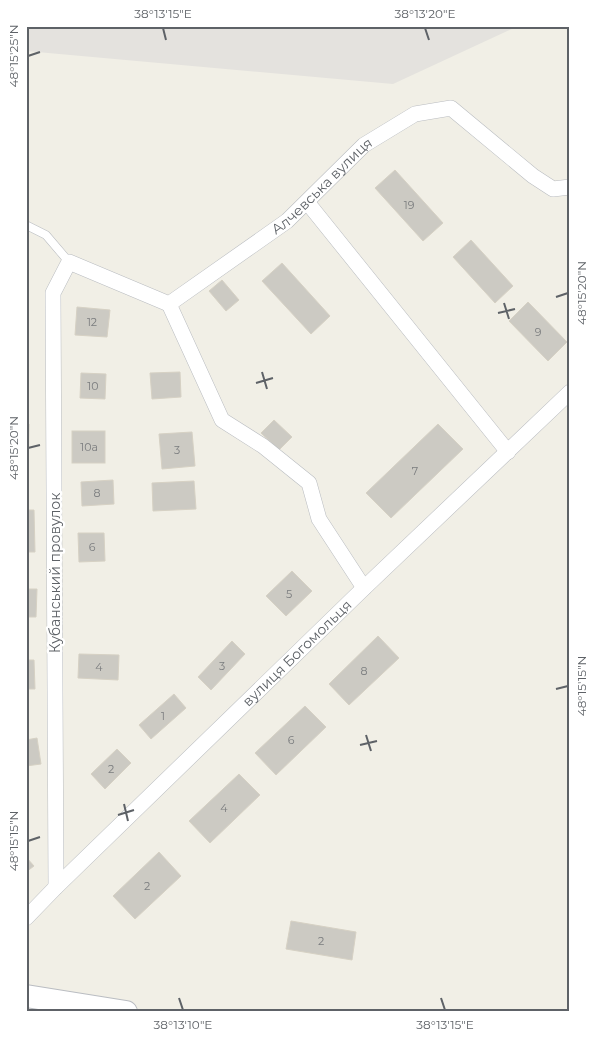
<svg xmlns="http://www.w3.org/2000/svg" width="596" height="1038" font-family="Montserrat,sans-serif">
  <style>
    .industrial { fill: #e4e2de }
    .building { fill: #cccac3; stroke: #d6d1c4 }
    .lines { fill: none; stroke-linecap: round; stroke-linejoin: round }
    .lane-casing { stroke: #b9bcc0; stroke-width: 9 }
    .street-casing { stroke: #b9bcc0; stroke-width: 16 }
    .secondary-casing { stroke: #babdc2; stroke-width: 24 }
    .lane { stroke: #fff; stroke-width: 8 }
    .street { stroke: #fff; stroke-width: 15 }
    .secondary { stroke: #fff; stroke-width: 22 }
    .ticks { fill: none; stroke: #5e6267; stroke-width: 2 }
    .labels { text-anchor: middle; stroke-width: 4.5; stroke-linejoin: round; paint-order: stroke }
    .number-label { font-size: 11px; fill: #7a7c7e }
    .street-label { font-size: 14px; fill: #5e6267; stroke: #fff }
    .neatline { fill: none; stroke: #5e6267; stroke-width: 2 }
    .ticks-label { font-size: 12px; text-anchor: middle; fill: #5e6267 }
  </style>
  <rect width="100%" height="100%" fill="#f1efe6"/>
  <polygon class="industrial" points="26,26 518,26 393,84 26,51"/>
  <g class="building">
    <polygon points="395,170 443,223 423,241 375,188"/>
    <polygon points="471,240 513,286 495,303 453,257"/>
    <polygon points="282,263 330,316 311,334 262,281"/>
    <polygon points="222,280 239,300 226,311 209,291"/>
    <polygon points="528,302 567,342 548,361 509,321"/>
    <polygon points="77,307 110,310 107,337 75,335"/>
    <polygon points="180,372 181,397 152,399 150,373"/>
    <polygon points="81,373 106,374 105,399 80,398"/>
    <polygon points="274,420 292,437 279,450 261,433"/>
    <polygon points="26,424 29,424 28,475 26,475"/>
    <polygon points="438,424 463,449 391,518 366,493"/>
    <rect x="72" y="431" width="33" height="32"/>
    <polygon points="192,432 195,466 162,469 159,434"/>
    <polygon points="113,480 114,504 82,506 81,482"/>
    <polygon points="194,481 196,509 153,511 152,483"/>
    <polygon points="26,510 34,510 35,552 26,552"/>
    <polygon points="78,533 104,533 105,561 79,562"/>
    <polygon points="292,571 312,591 286,616 266,596"/>
    <polygon points="26,589 37,589 36,617 26,617"/>
    <polygon points="378,636 399,658 349,705 329,684"/>
    <polygon points="232,641 245,654 211,690 198,677"/>
    <polygon points="79,654 119,655 118,680 78,678"/>
    <polygon points="26,660 34,660 35,689 26,689"/>
    <polygon points="174,694 186,708 151,739 139,725"/>
    <polygon points="305,706 326,727 276,775 255,753"/>
    <polygon points="37,738 41,764 26,766 26,740"/>
    <polygon points="117,749 131,763 105,789 91,774"/>
    <polygon points="239,774 260,795 210,843 189,821"/>
    <polygon points="159,852 181,876 135,919 113,896"/>
    <polygon points="26,857 34,866 26,872"/>
    <polygon points="291,921 356,932 352,960 286,949"/>
  </g>
  <g class="lines">
    <defs>
      <polyline id="lane" points="26,225 46,235 69,262"/>
      <g id="street">
        <polyline points="307,202 508,452"/>
        <polyline points="169,304 222,420 263,446 309,483 319,519 364,588"/>
        <path id="s1" d="M 56,887 L 53,293 L 69,262 L 169,304 L 287,221 L 364,145 L 415,114 L 451,108 L 533,176 L 553,189 L 570,187"/>
        <path id="s2" d="M 26,918 L 56,887 L 364,588 L 570,392"/>
      </g>
      <polyline id="secondary" points="26,996 126,1012"/>
    </defs>
    <use href="#lane" class="lane-casing"/>
    <use href="#street" class="street-casing"/>
    <use href="#secondary" class="secondary-casing"/>
    <use href="#lane" class="lane"/>
    <use href="#street" class="street"/>
    <use href="#secondary" class="secondary"/>
  </g>
  <path class="ticks" d="M 163,28 L 166,40M 425,28 L 429,40M 28,56 L 40,52M 556,297 L 568,293M 504,303 L 509,319M 498,313 L 515,309M 262,372 L 267,389M 256,383 L 273,378M 28,448 L 40,445M 556,689 L 568,686M 366,735 L 371,751M 360,745 L 377,741M 124,804 L 128,821M 118,815 L 134,810M 28,841 L 40,837M 179,998 L 183,1010M 441,998 L 445,1010"/>
  <g class="labels">
    <g class="number-label">
      <text x="409" y="209">19</text>
      <text x="92" y="326">12</text>
      <text x="538" y="336">9</text>
      <text x="93" y="390">10</text>
      <text x="89" y="451">10а</text>
      <text x="177" y="454">3</text>
      <text x="415" y="475">7</text>
      <text x="97" y="497">8</text>
      <text x="92" y="551">6</text>
      <text x="289" y="598">5</text>
      <text x="222" y="670">3</text>
      <text x="99" y="671">4</text>
      <text x="364" y="675">8</text>
      <text x="163" y="720">1</text>
      <text x="291" y="744">6</text>
      <text x="111" y="773">2</text>
      <text x="224" y="812">4</text>
      <text x="147" y="890">2</text>
      <text x="321" y="945">2</text>
    </g>
    <g class="street-label">
      <text dy="5" stroke="none"><textPath href="#s1" startOffset="931">Алчевська вулиця</textPath></text>
      <text transform="translate(55 573) rotate(-90)" y="5">Кубанський провулок</text>
      <text dy="5" stroke="none"><textPath href="#s2" startOffset="379">вулиця Богомольця</textPath></text>
    </g>
  </g>
  <rect width="596" height="1038" fill="none" stroke="#ffffff" stroke-width="55"/>
  <rect x="28" y="28" width="540" height="982" class="neatline"/>
  <g class="ticks-label">
    <text x="163" y="18">38°13'15"E</text>
    <text x="425" y="18">38°13'20"E</text>
    <text transform="translate(14 56) rotate(-90)" y="4">48°15'25"N</text>
    <text transform="translate(582 293) rotate(-90)" y="4">48°15'20"N</text>
    <text transform="translate(14 448) rotate(-90)" y="4">48°15'20"N</text>
    <text transform="translate(582 686) rotate(-90)" y="4">48°15'15"N</text>
    <text transform="translate(14 841) rotate(-90)" y="4">48°15'15"N</text>
    <text x="183" y="1029">38°13'10"E</text>
    <text x="445" y="1029">38°13'15"E</text>
  </g>
</svg>
